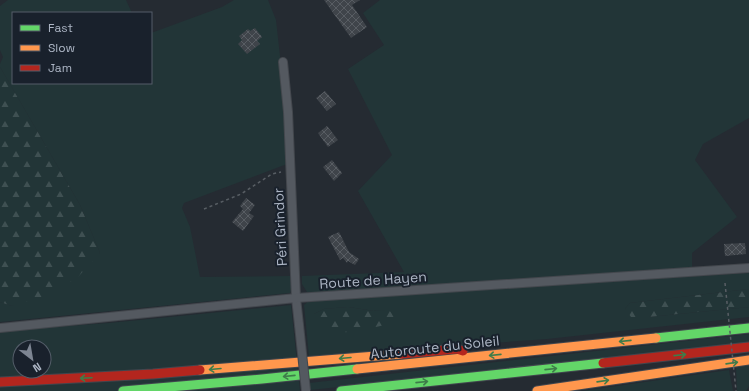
<svg xmlns="http://www.w3.org/2000/svg" width="749" height="391" font-family="'Space Grotesk',sans-serif">
  <style>
    .grass { fill: #223537; fill-rule: evenodd }
    .forest { fill: url(#forest-firs) }
    .building { fill: url(#building-cross-hatch) }
    .lines { fill: none; stroke-linecap: round; stroke-linejoin: round }
    .street-casing { stroke: #43474d; stroke-width: 10 }
    .fast-casing { stroke: #41464e; stroke-width: 11 }
    .slow-casing { stroke: #41464e; stroke-width: 11 }
    .jam-casing { stroke: #41464e; stroke-width: 11 }
    .path { stroke: #585e64; stroke-width: 1.5; stroke-dasharray: 3 3; stroke-linecap: butt }
    .street { stroke: #545960; stroke-width: 8 }
    .fast { stroke: #63d668; stroke-width: 9 }
    .slow { stroke: #ff974d; stroke-width: 9 }
    .jam { stroke: #b3261e; stroke-width: 9 }
    .street-bridge-casing { stroke: #43474d; stroke-width: 10; stroke-linecap: butt }
    .path-bridge { stroke: #585e64; stroke-width: 1.5; stroke-dasharray: 3 3; stroke-linecap: butt }
    .street-bridge { stroke: #545960; stroke-width: 8 }
    .oneway { stroke: #3e7c4a }
    .labels { text-anchor: middle; stroke-width: 4; stroke-linejoin: round; paint-order: stroke }
    .street-label { font-size: 14px; fill: #adb6c5; stroke: #19212c }
  </style>
  <defs>
    <pattern id="forest-firs" width="22" height="20" patternUnits="userSpaceOnUse"><rect width="22" height="20" fill="#223537"/><path d="M5 1l3.5 6h-7zM16 11l3.5 6h-7z" fill="#3f5052"/></pattern>
    <pattern id="building-cross-hatch" width="8" height="8" patternUnits="userSpaceOnUse"><rect width="8" height="8" fill="#3f444a"/><path d="M0 0l8 8M0 8l8-8" fill="none" stroke="#585d63"/></pattern>
  </defs>
  <rect width="100%" height="100%" fill="#252b32"/>
  <g class="grass">
    <polygon points="8,0 126,0 132,13 13,13 13,83 151,83 151,33 222,7 234,0 268,0 276,20 280,56 287,164 184,203 182,208 190,227 200,277 291,276 292,284 290,293 0,322 0,302 12,306 100,253 80,205 0,67 0,64 3,57 0,50 0,6"/>
    <polygon points="380,0 749,0 749,118 703,144 695,160 737,217 692,253 692,269 318,292 307,292 302,284 302,276 404,272 358,191 392,155 348,69 384,45 363,13"/>
    <path d="M 749,273 L 749,289 L 630,303 L 625,309 L 648,317 L 749,307 L 749,317 L 547,339 L 309,356 L 304,305 L 310,300 ZM 348,307 L 374,311 L 389,310 L 314,314 L 324,309 Z"/>
    <path d="M 291,305 L 300,391 L 0,391 L 0,331 L 109,323 ZM 20,347 L 44,347 L 44,371 L 20,371 Z"/>
    <polygon points="749,334 749,344 310,390 309,383"/>
    <polygon points="749,365 749,386 746,391 737,391 736,367"/>
    <polygon points="729,370 733,391 582,391"/>
  </g>
  <g class="forest">
    <polygon points="0,67 80,205 100,253 77,278 44,296 12,306 0,302"/>
    <polygon points="749,289 749,307 648,317 631,317 625,309 630,303"/>
    <path d="M 348,307 L 374,311 L 389,310 L 395,316 L 389,324 C 369,328 346,337 325,329 C 316,325 313,324 314,314 L 324,309 Z"/>
  </g>
  <g class="building">
    <polygon points="324,0 360,0 352,5 367,27 351,38"/>
    <polygon points="255,28 262,37 257,41 260,44 247,54 238,44 242,40 239,36 248,29 250,31"/>
    <polygon points="325,91 336,104 327,111 316,98"/>
    <polygon points="327,126 338,140 328,147 318,133"/>
    <polygon points="332,160 342,173 334,181 323,167"/>
    <polygon points="246,198 255,205 249,213 254,216 243,231 232,222 243,209 240,206"/>
    <polygon points="339,232 349,252 359,259 355,265 348,261 347,263 343,258 340,260 328,237"/>
    <polygon points="745,243 746,254 725,256 724,244"/>
  </g>
  <g class="lines">
    <defs>
      <g id="street">
        <polyline points="283,62 288,112 296,298 299,325"/>
        <polyline points="0,328 296,298 749,268"/>
      </g>
      <g id="fast">
        <polyline points="656,338 749,328"/>
        <polyline points="123,391 262,379 357,369"/>
        <polyline points="341,391 603,363"/>
      </g>
      <g id="slow">
        <polyline points="357,369 656,338"/>
        <polyline points="200,370 401,354"/>
        <polyline points="537,391 749,360"/>
      </g>
      <g id="jam">
        <polyline points="401,354 457,349 463,351"/>
        <polyline points="603,363 749,347"/>
        <polyline points="0,382 153,374 200,370"/>
      </g>
    </defs>
    <use href="#street" class="street-casing"/>
    <use href="#fast" class="fast-casing"/>
    <use href="#slow" class="slow-casing"/>
    <use href="#jam" class="jam-casing"/>
    <polyline class="path" points="204,209 241,194 272,174 281,172"/>
    <use href="#street" class="street"/>
    <use href="#fast" class="fast"/>
    <use href="#slow" class="slow"/>
    <use href="#jam" class="jam"/>
    <defs>
      <polyline id="street-bridge" points="299,325 306,391"/>
    </defs>
    <use href="#street-bridge" class="street-bridge-casing"/>
    <polyline class="path-bridge" points="725,283 736,391"/>
    <use href="#street-bridge" class="street-bridge"/>
  </g>
  <defs><path id="oneway-shaft" d="M-6 0H5M1.5-3L5.5 0L1.5 3" fill="none" stroke-width="1.6" stroke-linecap="round" stroke-linejoin="round"/></defs>
  <g class="oneway">
    <use href="#oneway-shaft" transform="translate(625 341) rotate(174)"/>
    <use href="#oneway-shaft" transform="translate(495 355) rotate(174)"/>
    <use href="#oneway-shaft" transform="translate(680 355) rotate(-6)"/>
    <use href="#oneway-shaft" transform="translate(345 358) rotate(175)"/>
    <use href="#oneway-shaft" transform="translate(732 363) rotate(-8)"/>
    <use href="#oneway-shaft" transform="translate(215 369) rotate(175)"/>
    <use href="#oneway-shaft" transform="translate(551 369) rotate(-6)"/>
    <use href="#oneway-shaft" transform="translate(289 376) rotate(174)"/>
    <use href="#oneway-shaft" transform="translate(86 378) rotate(177)"/>
    <use href="#oneway-shaft" transform="translate(603 381) rotate(-8)"/>
    <use href="#oneway-shaft" transform="translate(422 382) rotate(-6)"/>
  </g>
  <g class="labels">
    <g class="street-label">
      <text transform="translate(280 227) rotate(-93)" y="5">Péri Grindor</text>
      <text transform="translate(373 280) rotate(-4)" y="5">Route de Hayen</text>
      <text transform="translate(435 347) rotate(-6)" y="5">Autoroute du Soleil</text>
    </g>
  </g>
  <rect x="12" y="12" width="140" height="72" fill="#19212c" stroke="#545d69"/>
  <rect x="20" y="25" width="20" height="6" fill="#63d668" stroke="#545d69"/>
  <text x="48" y="32" font-size="12" fill="#adb6c5">Fast</text>
  <rect x="20" y="45" width="20" height="6" fill="#ff974d" stroke="#545d69"/>
  <text x="48" y="52" font-size="12" fill="#adb6c5">Slow</text>
  <rect x="20" y="65" width="20" height="6" fill="#b3261e" stroke="#545d69"/>
  <text x="48" y="72" font-size="12" fill="#adb6c5">Jam</text>
  <g transform="translate(32 359) rotate(149)"><circle r="19" fill="#19212c" stroke="#545d69"/>
  <path d="M0-3L7 15L0 10L-7 15Z" fill="#7d8592"/>
  <text y="-6" font-size="11" font-weight="bold" text-anchor="middle" fill="#adb6c5">N</text>
  </g>
</svg>
